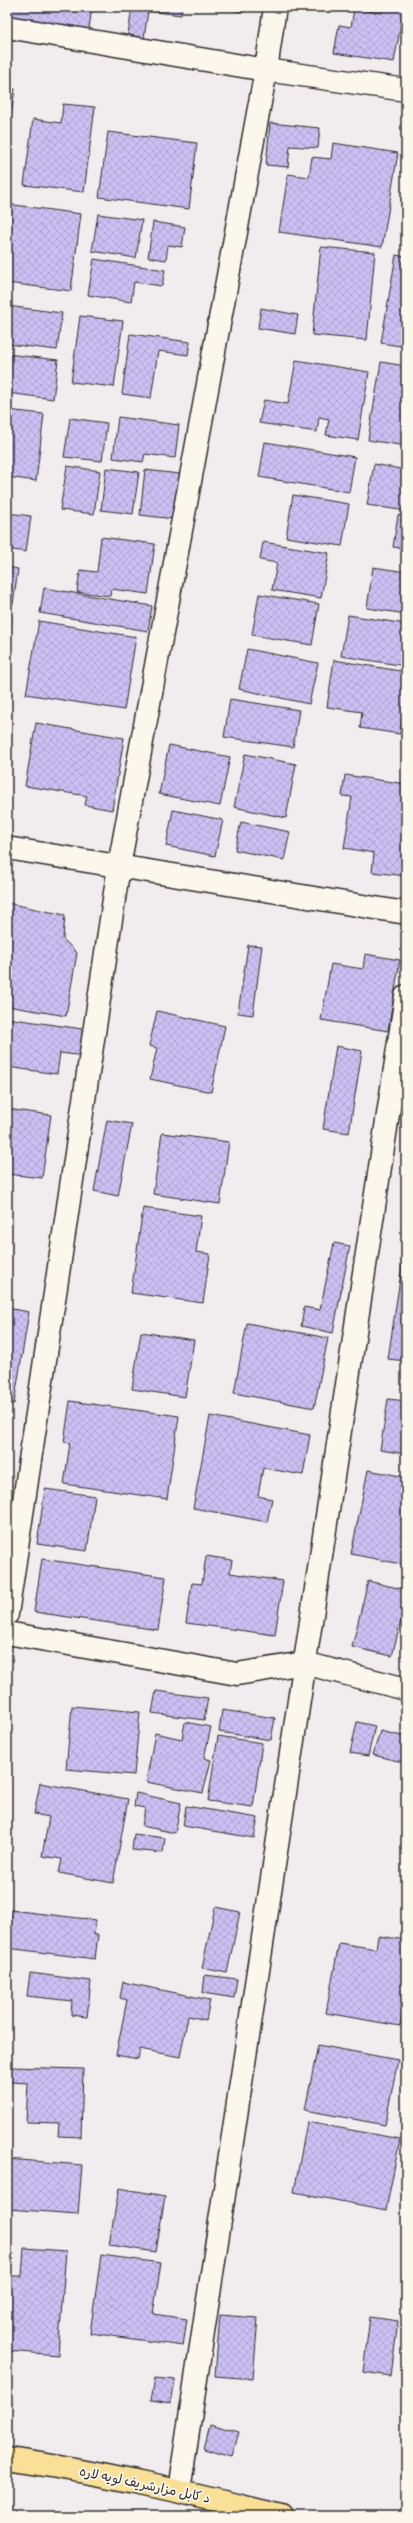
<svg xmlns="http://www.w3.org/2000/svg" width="413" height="2523" font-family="Pangolin,'Playpen Sans Arabic',sans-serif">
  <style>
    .building { fill: url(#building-cross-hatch); stroke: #2b2b2b }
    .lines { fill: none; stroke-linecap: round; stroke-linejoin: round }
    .minor-casing { stroke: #2b2b2b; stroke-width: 25 }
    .trunk-casing { stroke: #2b2b2b; stroke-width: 25 }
    .minor { stroke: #fbf7ec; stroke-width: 22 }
    .trunk { stroke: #fadf96; stroke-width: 22 }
    .labels { text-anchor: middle; stroke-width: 3.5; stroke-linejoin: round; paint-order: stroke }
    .street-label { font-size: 13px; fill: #2b2b2b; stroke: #fbf7ec }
  </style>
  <defs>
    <pattern id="building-cross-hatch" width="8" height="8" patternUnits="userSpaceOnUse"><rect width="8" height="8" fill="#cac0f3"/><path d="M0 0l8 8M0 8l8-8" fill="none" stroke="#aea5d0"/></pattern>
  </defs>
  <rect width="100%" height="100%" fill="#f1eced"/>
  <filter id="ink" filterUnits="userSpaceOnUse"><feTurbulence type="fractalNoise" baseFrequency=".025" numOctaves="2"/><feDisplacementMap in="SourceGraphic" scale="8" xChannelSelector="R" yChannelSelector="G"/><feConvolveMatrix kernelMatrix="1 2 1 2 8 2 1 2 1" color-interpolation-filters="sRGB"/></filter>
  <g filter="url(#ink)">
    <g class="building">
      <polygon points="9,7 92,7 89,29 7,19"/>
      <polygon points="132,7 182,7 181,15 148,11 144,38 128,35"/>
      <polygon points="229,7 246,7 245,12 229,10"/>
      <polygon points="383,7 404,7 394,62 334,53 339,25 351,27 354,9 382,13"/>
      <polygon points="7,88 15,89 7,142"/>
      <polygon points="63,104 95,107 84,192 24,185 33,119 61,123"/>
      <polygon points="270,123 320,128 318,148 290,146 288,167 266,165"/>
      <polygon points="108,132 197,143 189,209 99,197"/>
      <polygon points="333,143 398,153 382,247 279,232 288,174 309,177 312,157 331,159"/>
      <polygon points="7,204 81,214 71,291 7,283"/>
      <polygon points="98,214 142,220 136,258 92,251"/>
      <polygon points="153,222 185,227 182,247 168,245 166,260 148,257"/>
      <polygon points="321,247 375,252 367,340 312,335"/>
      <polygon points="396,255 406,257 406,347 381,343"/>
      <polygon points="94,259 165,270 162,286 134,282 131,302 88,295"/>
      <polygon points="7,306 62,313 57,350 7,344"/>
      <polygon points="261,308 298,315 295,334 258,328"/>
      <polygon points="80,316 123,321 114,387 71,382"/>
      <polygon points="130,334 190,342 188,355 158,351 151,398 122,394"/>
      <polygon points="7,354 58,360 53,399 7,393"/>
      <polygon points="296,360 369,372 358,440 326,435 329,419 319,417 317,432 259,423 264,400 288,404"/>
      <polygon points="381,362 406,366 406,446 368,440"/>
      <polygon points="7,410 44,414 36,481 7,477"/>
      <polygon points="118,417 179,425 175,458 145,454 143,462 113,458"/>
      <polygon points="70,418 107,423 102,461 64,457"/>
      <polygon points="265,442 355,457 349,492 259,477"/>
      <polygon points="374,464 406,470 406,511 367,505"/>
      <polygon points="67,466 100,471 94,514 60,510"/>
      <polygon points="106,468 139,472 133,514 101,510"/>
      <polygon points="145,470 180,474 174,519 140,515"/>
      <polygon points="293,495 349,504 342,546 286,537"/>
      <polygon points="7,513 31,516 26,552 7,549"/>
      <polygon points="398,515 406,517 406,549 393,547"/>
      <polygon points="101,537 155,544 148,594 111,589 110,596 77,592 80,570 97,572"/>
      <polygon points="263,542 329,553 321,598 272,590 277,563 260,560"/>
      <polygon points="7,567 18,569 13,604 7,603"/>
      <polygon points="373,567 406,572 406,614 367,608"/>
      <polygon points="44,588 152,606 148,631 40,613"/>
      <polygon points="259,594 319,604 312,645 252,635"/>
      <polygon points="7,615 12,616 7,653"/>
      <polygon points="348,615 406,624 406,666 341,656"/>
      <polygon points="39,621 136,637 124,710 26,694"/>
      <polygon points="247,649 318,663 309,704 239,689"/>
      <polygon points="334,660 406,672 406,720 402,719 400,734 360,728 362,712 327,707"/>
      <polygon points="230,699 299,710 293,747 224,737"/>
      <polygon points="36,723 124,738 112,810 85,805 87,796 25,786"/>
      <polygon points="169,745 230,757 220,806 159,794"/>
      <polygon points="245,754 296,764 286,818 234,807"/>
      <polygon points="345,775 406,784 406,876 372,872 374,853 344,848 352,797 342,796"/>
      <polygon points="173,810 223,820 215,856 166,846"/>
      <polygon points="241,822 290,832 284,860 235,850"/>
      <polygon points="7,903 65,915 63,939 77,953 66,1016 7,1006"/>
      <polygon points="248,945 262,946 253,1015 238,1013"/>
      <polygon points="365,954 400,960 388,1031 321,1020 331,964 363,969"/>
      <polygon points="157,1011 225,1026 211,1092 150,1079 157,1048 149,1046"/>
      <polygon points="7,1018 89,1030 85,1056 60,1053 57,1074 7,1067"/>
      <polygon points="336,1046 362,1051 349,1133 323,1129"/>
      <polygon points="7,1109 51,1115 42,1178 7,1174"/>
      <polygon points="107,1120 132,1124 118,1196 94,1191"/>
      <polygon points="162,1133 229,1142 220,1204 153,1194"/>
      <polygon points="143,1208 201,1216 196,1252 210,1254 203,1303 131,1293"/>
      <polygon points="334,1243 350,1246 333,1333 301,1326 304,1307 320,1310"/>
      <polygon points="404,1252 406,1253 406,1361 388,1359"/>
      <polygon points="7,1308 29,1312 14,1404 7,1402"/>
      <polygon points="247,1323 328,1338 314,1408 234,1393"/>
      <polygon points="141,1332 194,1340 185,1397 132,1389"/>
      <polygon points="388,1399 406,1401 406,1454 380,1450"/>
      <polygon points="70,1401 179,1416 167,1499 64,1484 70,1443 64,1442"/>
      <polygon points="210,1416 310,1435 303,1475 263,1468 258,1496 272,1499 267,1522 193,1508"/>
      <polygon points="368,1470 406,1477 406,1565 351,1554"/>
      <polygon points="45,1489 95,1496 87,1551 37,1544"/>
      <polygon points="206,1556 232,1560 230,1573 283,1581 275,1635 186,1623 192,1583 202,1584"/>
      <polygon points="42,1559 166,1577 158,1630 34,1612"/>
      <polygon points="368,1581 406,1590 406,1601 392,1656 352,1647"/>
      <polygon points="156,1691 208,1698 204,1720 152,1713"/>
      <polygon points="72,1706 140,1712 134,1775 66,1769"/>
      <polygon points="222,1710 275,1718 271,1740 219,1732"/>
      <polygon points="185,1722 211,1727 204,1758 211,1760 203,1793 146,1782 155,1733 182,1739"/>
      <polygon points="357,1722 375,1726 368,1756 350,1753"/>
      <polygon points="380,1731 406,1737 406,1763 373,1755"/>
      <polygon points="218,1736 262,1743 253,1807 208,1801"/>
      <polygon points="40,1783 128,1799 113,1883 59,1873 62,1859 42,1856 49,1817 34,1814"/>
      <polygon points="136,1793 181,1803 175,1833 142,1826 145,1808 134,1806"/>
      <polygon points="186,1806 258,1818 254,1838 183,1826"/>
      <polygon points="134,1834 165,1838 163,1853 132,1850"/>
      <polygon points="215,1907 240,1912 227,1973 202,1968"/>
      <polygon points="10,1910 96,1920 94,1935 98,1935 95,1959 7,1948"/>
      <polygon points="378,1936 406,1940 406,1995 400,2026 326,2013 339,1943 376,1949"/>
      <polygon points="30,1973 91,1981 87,2017 71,2015 72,2001 27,1996"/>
      <polygon points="205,1975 237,1979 234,1998 203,1993"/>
      <polygon points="123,1982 210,2000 206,2020 188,2016 180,2057 140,2049 138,2059 116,2055 127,2000 120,1998"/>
      <polygon points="318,2045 398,2060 385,2125 305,2110"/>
      <polygon points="10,2067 83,2069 81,2137 58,2136 59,2123 26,2122 28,2083 10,2082"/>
      <polygon points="307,2122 400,2139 386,2210 294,2192"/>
      <polygon points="7,2159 82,2165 78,2214 7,2209"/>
      <polygon points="119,2188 165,2196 156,2252 109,2245"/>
      <polygon points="24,2248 66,2251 58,2355 7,2351 7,2276 22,2276"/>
      <polygon points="101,2255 161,2263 153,2314 187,2319 183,2346 90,2333"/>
      <polygon points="220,2315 258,2318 253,2379 215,2376"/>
      <polygon points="370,2317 398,2321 391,2376 363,2372"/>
      <polygon points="155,2378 175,2380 171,2403 151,2400"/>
      <polygon points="210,2424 239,2432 232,2457 204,2449"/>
    </g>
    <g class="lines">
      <defs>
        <g id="minor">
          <polyline points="7,27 266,70 406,90"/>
          <polyline points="7,848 406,913"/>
          <polyline points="7,1614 119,866 266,70 275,7"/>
          <polyline points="7,1633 237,1674 304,1663 406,1689"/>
          <polyline points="179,2491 406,996"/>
        </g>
        <path id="trunk" d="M 7,2459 C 100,2472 191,2494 282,2516"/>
      </defs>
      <use href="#minor" class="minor-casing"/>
      <use href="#trunk" class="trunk-casing"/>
      <use href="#minor" class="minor"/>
      <use href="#trunk" class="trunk"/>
    </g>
  </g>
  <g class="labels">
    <g class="street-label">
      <text transform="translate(145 2484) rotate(12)" y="5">د کابل مزارشریف لویه لاره</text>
    </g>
  </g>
  <rect width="413" height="2523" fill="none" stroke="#fbf7ec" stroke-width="24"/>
  <rect x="12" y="12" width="389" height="2499" fill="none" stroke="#2b2b2b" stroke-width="1.5" filter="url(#ink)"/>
</svg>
